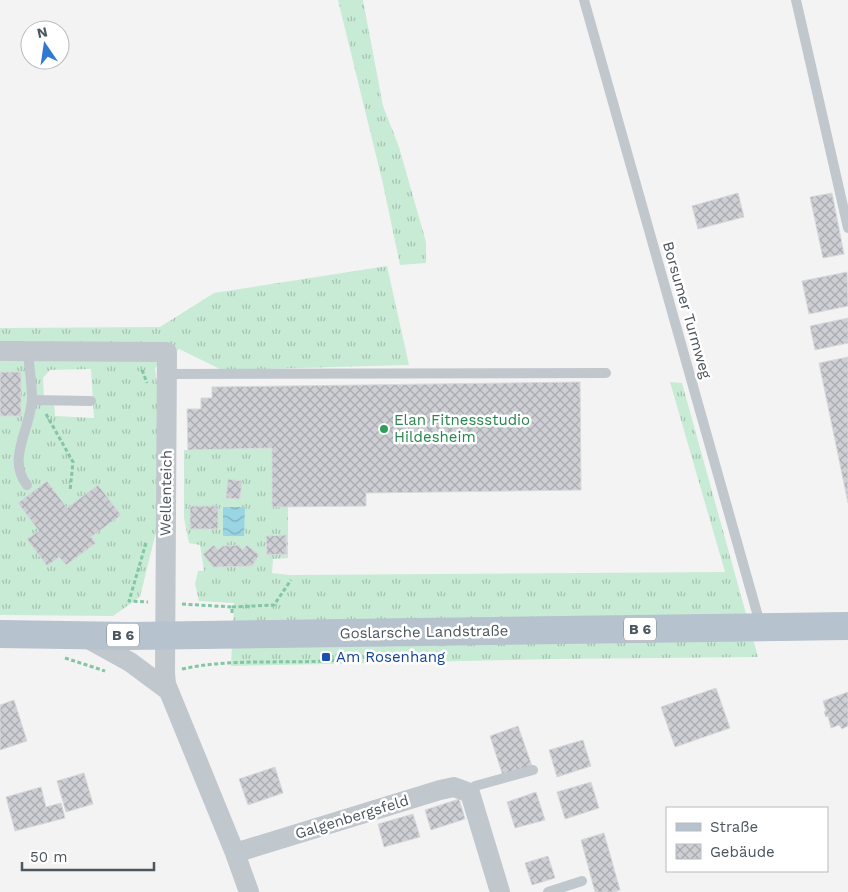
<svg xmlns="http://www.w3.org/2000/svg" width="848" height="892" font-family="'Work Sans',sans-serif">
  <defs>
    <pattern id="grass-tufts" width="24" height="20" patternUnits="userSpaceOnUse" patternTransform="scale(1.25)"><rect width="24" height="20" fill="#c8ebd5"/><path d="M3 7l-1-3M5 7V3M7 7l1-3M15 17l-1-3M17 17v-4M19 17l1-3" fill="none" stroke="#a5c1b0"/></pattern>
    <pattern id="water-waves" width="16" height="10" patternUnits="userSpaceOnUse" patternTransform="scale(1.25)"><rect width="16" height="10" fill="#9ad5e3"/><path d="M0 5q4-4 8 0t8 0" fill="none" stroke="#80b0bb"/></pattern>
    <pattern id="building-cross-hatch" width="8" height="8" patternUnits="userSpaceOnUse" patternTransform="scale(1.25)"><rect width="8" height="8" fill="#cdcfd4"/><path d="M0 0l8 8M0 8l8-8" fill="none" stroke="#a9abaf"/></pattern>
  </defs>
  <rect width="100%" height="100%" fill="#f4f3f3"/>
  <path fill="url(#grass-tufts)" fill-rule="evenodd" d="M338,0H363L383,106L399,147L426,242V263L400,265L383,184Z
    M387,266L409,365L222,370L179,349L155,368L158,391L156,532L140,597L113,616L0,615V328L160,327L214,293ZM91,369L94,418L55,416L54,400H44L43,378L50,370Z
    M670,382L682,383L758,657L558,659L231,666L234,603L199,601L195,584L198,571H204L200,545L189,543L184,518V450L272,448V507H288V558L273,559L272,573L290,575L725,572Z"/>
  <path fill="url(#water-waves)" d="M223,507H245L244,536H223Z"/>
  <path fill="url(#building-cross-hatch)" stroke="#d7d9dd" d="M738,193L744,217L698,229L692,206Z
    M832,193L844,254L823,258L810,197Z
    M847,272L848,306L809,314L802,281Z
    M848,318V343L815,350L810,326Z
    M848,357V503L819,363Z
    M0,372H21V416H0Z
    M580,382L581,490L366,493V506L272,507V448L188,450L187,409H201V398H212V387Z
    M228,479L242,481L240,499L226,498Z
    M47,481L67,508L98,485L121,515L91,537L96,543L66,565L59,557L47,566L27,539L39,531L18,503Z
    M190,506H218V529H190Z
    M286,535L287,554L267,555L266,536Z
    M214,545L218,550L223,546L239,545L242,550L247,545L259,555L252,566L213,567L203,554Z
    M716,688L730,728L675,747L661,707Z
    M848,692V726L842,729L839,725L831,728L828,716L826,717L824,712L826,711L823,701Z
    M14,700L27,741L0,750V705Z
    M518,726L532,766L503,776L490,736Z
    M583,740L591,766L557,777L549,750Z
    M275,767L283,793L248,805L239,779Z
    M84,773L93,804L66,812L57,781Z
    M591,782L599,808L565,819L557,792Z
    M41,787L46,807L61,803L65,818L15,831L6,797Z
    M536,792L545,820L515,828L507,802Z
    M459,799L465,819L431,830L425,810Z
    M413,814L420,837L384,847L378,824Z
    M604,833L620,890L615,892H595L581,840Z
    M548,856L555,878L532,885L525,863Z"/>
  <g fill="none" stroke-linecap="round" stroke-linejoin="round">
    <path stroke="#83c6a4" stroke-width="3" stroke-dasharray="4 2.5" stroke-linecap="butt" d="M142,370L147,383
      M46,414L73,462L70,491
      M146,543L129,601L148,602
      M182,604L232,607V613
      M232,607L274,605L291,580
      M65,658L105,671
      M182,669C242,656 304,667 365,657"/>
    <path stroke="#c0c7cd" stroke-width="10" d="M584,0L761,627
      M796,0L848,228
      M167,374L606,373
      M32,400L91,401
      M27,485C6,459 31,428 32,399C32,383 29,367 28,351
      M470,793L475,786L533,770
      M548,892L582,881"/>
    <path stroke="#c0c7cd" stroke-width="20" d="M0,351L167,352L165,673L166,684L235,853L249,892
      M83,636L130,662L169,691
      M235,853L440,790L454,787L470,793L500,892"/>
    <path stroke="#b6c2cd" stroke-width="28" d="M0,634L131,636L848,626"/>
  </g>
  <circle fill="#2e9e5b" stroke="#fff" stroke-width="2" cx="384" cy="429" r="5"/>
  <rect fill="#1a4fb4" stroke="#fff" stroke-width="2" x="321" y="652" width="10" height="10" rx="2.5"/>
  <g text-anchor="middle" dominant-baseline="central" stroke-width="5" stroke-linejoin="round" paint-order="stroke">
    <g fill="#fff" stroke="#82898e" stroke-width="1">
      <rect x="624" y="617.5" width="32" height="23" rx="4"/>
      <rect x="107" y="623.5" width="32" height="23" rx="4"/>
    </g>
    <g font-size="14" font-weight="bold" fill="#4c565e">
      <text x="640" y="629">B 6</text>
      <text x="123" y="635">B 6</text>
    </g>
    <g font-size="15" fill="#4c565e" stroke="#fff">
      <text transform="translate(687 310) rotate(74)">Borsumer Turmweg</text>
      <text transform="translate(166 493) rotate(-89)">Wellenteich</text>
      <text transform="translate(424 632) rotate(-1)">Goslarsche Landstraße</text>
      <text transform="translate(352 817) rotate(-17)">Galgenbergsfeld</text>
    </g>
    <g font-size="15" fill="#27864d" stroke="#fff" text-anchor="start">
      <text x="394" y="420">Elan Fitnessstudio<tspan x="394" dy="17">Hildesheim</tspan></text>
    </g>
    <g font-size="15" fill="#164399" stroke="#fff" text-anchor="start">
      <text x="336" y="657">Am Rosenhang</text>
    </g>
  </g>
  <rect x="666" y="807" width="162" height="65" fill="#ffffff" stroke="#b7bbbf"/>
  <rect x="676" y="823" width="25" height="8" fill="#b6c2cd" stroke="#b7bbbf"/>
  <text x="710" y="832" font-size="15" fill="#4c565e">Straße</text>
  <rect x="676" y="844" width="25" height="15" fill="url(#building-cross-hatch)" stroke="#b7bbbf"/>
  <text x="710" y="857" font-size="15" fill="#4c565e">Gebäude</text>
  <g transform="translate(45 45) rotate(347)"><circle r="24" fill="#ffffff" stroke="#b7bbbf"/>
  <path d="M0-4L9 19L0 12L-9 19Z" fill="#3179d0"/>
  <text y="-8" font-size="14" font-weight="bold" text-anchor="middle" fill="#4c565e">N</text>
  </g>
  <path d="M22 862v8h132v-8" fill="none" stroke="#4c565e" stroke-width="2.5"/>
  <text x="30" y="862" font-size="15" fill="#4c565e" stroke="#ffffff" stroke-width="4" paint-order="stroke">50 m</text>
</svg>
